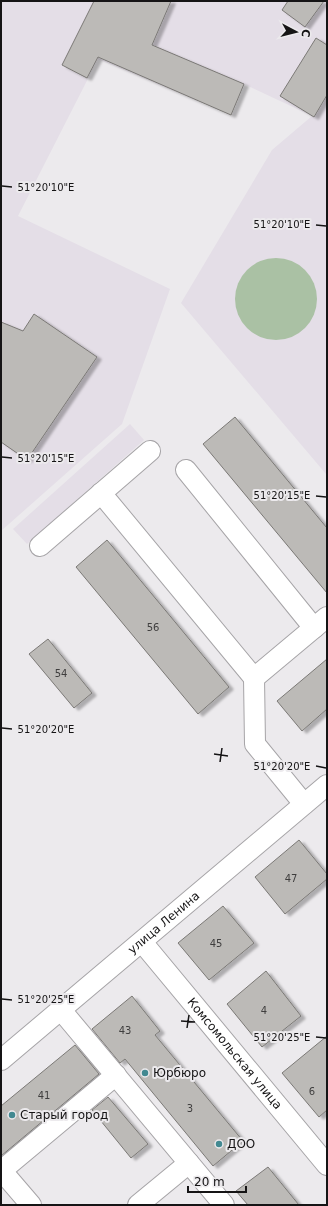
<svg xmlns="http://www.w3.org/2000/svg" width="328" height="1206" font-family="'DejaVu Sans',sans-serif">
  <defs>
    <filter id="shadow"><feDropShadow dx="4.5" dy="2.5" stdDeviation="1" flood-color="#0004"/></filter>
  </defs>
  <rect width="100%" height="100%" fill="#eceaed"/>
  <path fill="#e4dee7" d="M1,1H327V473L326,474L181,303L272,150L312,116L244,84L231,115L98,59L18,216L170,289L122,424L1,531Z
    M130,424L144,440L27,544L13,529Z"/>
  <path fill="#aac1a4" d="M235 299a41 41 0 1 1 82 0a41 41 0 1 1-82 0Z"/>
  <path fill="#bcbab7" stroke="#7b7976" filter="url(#shadow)" d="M94,1H171L152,45L244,84L231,115L98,57L87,78L62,65Z
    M288,1H324L305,27L282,10Z
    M316,38L327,45V95L314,117L280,96Z
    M34,314L97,357L27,460L1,442V322L23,331Z
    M235,417L327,528V593L203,444Z
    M107,540L229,687L198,714L76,567Z
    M48,639L92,693L74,708L29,654Z
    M327,659V709L302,731L277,701Z
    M299,840L327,874V879L285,914L255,877Z
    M223,906L254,943L209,980L178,943Z
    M266,971L301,1016L262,1047L227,1004Z
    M132,996L160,1031L155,1035L243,1141L213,1166L125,1059L120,1063L92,1029Z
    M327,1036V1110L319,1117L282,1073Z
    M75,1045L99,1074L1,1156V1106Z
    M108,1097L148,1144L131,1158L92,1110Z
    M268,1167L299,1205H248L236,1191Z"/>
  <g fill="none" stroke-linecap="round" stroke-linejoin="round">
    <defs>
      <g id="minor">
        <path d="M186,470L314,628"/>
        <path d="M101,493L254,678L327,617"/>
        <path d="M40,546L150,451"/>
        <path d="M254,678L255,744L304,804"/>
        <path id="s1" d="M142,942L327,1165"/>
        <path d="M61,1010L224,1205"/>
        <path id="s2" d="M1,1060L327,785"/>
        <path d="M1,1170L31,1205"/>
        <path d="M1,1171L116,1075"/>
        <path d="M138,1205L189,1163"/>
      </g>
    </defs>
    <use href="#minor" stroke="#a6a4a7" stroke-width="22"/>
    <use href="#minor" stroke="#fff" stroke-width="20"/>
  </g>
  <path fill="none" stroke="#151415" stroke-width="1.5" d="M2,186L12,187M316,225L326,226M2,457L12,458M316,496L326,497M2,728L12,729M214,754L228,756M220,762L222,748M316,766L326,768M2,999L12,1000M181,1021L195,1022M187,1028L189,1015M316,1037L326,1038"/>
  <g fill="#428991" stroke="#eceaed" stroke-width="1.5">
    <circle cx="145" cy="1073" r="4"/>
    <circle cx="12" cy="1115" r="4"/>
    <circle cx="219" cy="1144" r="4"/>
  </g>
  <g text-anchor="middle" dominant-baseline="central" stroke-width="4" stroke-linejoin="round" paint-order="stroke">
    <g font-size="10" fill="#3f3e3e">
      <text x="153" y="627">56</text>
      <text x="61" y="673">54</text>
      <text x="291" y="878">47</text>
      <text x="216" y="943">45</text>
      <text x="264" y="1010">4</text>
      <text x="125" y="1030">43</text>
      <text x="312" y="1091">6</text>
      <text x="44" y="1095">41</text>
      <text x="190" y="1108">3</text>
    </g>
    <g font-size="12" fill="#151415" stroke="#eceaed">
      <text stroke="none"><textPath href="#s2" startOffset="213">улица Ленина</textPath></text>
      <text stroke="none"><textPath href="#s1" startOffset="145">Комсомольская улица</textPath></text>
    </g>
    <g font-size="12" fill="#151415" stroke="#eceaed" text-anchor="start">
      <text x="153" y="1073">Юрбюро</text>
      <text x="20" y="1115">Старый город</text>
      <text x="227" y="1144">ДОО</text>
    </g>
  </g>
  <g font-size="10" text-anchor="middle" fill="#151415" stroke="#eceaed" stroke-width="4" stroke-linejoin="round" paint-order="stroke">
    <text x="46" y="191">51°20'10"E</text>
    <text x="282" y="228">51°20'10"E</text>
    <text x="46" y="462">51°20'15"E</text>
    <text x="282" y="499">51°20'15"E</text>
    <text x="46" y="733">51°20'20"E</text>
    <text x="282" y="770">51°20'20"E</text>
    <text x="46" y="1003">51°20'25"E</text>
    <text x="282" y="1041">51°20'25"E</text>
  </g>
  <rect width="328" height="1206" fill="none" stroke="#151415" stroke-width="4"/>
  <g transform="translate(296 32) rotate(97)" stroke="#eceaed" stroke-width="3" paint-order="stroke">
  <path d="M0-3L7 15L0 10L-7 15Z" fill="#151415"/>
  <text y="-6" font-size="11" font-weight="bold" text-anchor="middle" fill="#151415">С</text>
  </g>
  <path d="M188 1186v6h58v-6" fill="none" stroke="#151415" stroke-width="2"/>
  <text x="194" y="1186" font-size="12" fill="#151415" stroke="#eceaed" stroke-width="3" paint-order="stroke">20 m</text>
</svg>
